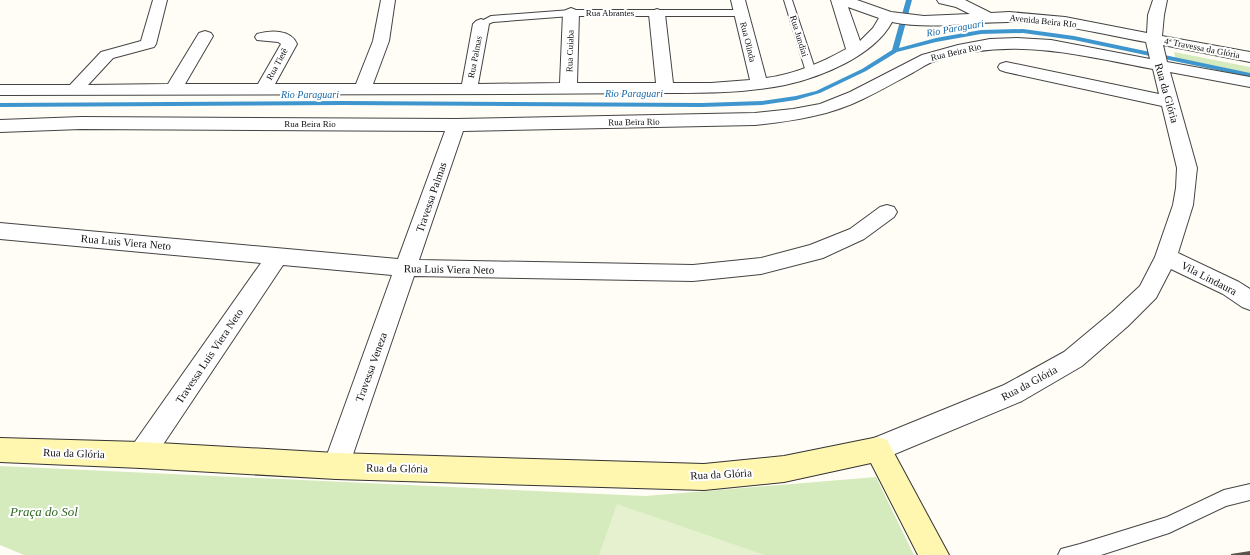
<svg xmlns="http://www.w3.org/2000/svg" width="1250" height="555" font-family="'Times New Roman',serif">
  <rect width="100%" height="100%" fill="#fffdf5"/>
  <path fill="#d5ebbd" d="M1174,52L1250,67V77L1176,61Z
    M0,466L645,496L876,477L914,555H24L0,545Z"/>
  <path fill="#e6f2cf" d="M617,504L765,555H599Z"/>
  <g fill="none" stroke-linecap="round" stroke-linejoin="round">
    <path fill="#3f96cf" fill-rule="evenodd" d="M906,0H912L899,48L936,38L981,30L1023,29L1074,36L1250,73V77L1074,40L1023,33L981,34L936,42L897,52L866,71L820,93L796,100L762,105L702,107L343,105L0,107V103L343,101L702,103L762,101L796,96L816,91L862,69L892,50Z"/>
  </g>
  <path fill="#5a524d" d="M1250,551V555H1231V554Z"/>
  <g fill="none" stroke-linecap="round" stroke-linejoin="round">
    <defs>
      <path id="lane" d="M784,0H792L816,72L814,74L811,75L806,72Z
        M571,10H741L745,13L741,16H571L493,22L481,27L476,24L491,16Z
        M1250,484V500L1226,506L1169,533L1101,555H1058L1061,549L1080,544L1167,517L1224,490Z"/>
      <path id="street" d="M153,0H167L156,44L154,47L113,58L88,85L168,84L199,33L205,31L211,33L213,36L185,84H258L281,44L278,42L257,40L255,37L257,34C270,30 291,29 297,44L275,84H356L373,41L381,0H395L389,41L373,84H462L473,24L476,21L481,19L486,21L489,24L478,84L560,83L563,13L566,10L571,8L576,10L579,13L577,83H656L649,14L652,11L657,9L662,11L665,14L673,83H711L750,80L731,0H745L766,78C795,74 821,63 846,49L831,0H857L891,12L924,16L970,14L956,7L939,3L937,0H965L991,13L1009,12L1065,17L1147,33L1148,15L1153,0H1167L1164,15L1162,36L1250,52V62L1163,45L1167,62L1250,77V87L1170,72L1197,168L1193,205L1178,253L1239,282L1250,289V310L1242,307L1223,294L1171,269L1156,298L1128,326L1082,366L1022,401L878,461L869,458L865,449L869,440L1004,385L1064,352L1112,312L1140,286L1155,257L1173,205L1176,188L1177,168L1162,106L1006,72L1000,70L998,67L1000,64L1006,62L1159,94L1153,69C1077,55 1012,36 935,61C928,63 921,68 914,72C897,81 880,91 863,99C829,116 792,121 755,125L463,131L419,260L693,265L761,258L810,245L850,229L880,207L887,205L894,207L897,212L894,217L864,239L823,258L761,274L693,281L414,276L349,466L346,475L336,479L326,475L323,466L392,275L283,265L150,464L141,468L132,464L128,455L132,446L261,263L0,239V223L398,259L445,131L81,129L0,132V120L81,117L456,119L755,113L793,109L820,104L850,92L922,55L958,45L990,39L1017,38L1051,40L1150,59L1146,42C1101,34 1053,21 1008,22C970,22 930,30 892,22C874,56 821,77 785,85C741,94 696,93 652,93C604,93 557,94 510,94C340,94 170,95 0,95V85H70L101,52L141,41ZM848,7L879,18L873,28L860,41Z"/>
      <path id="secondary" d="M878,437L887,440L949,555H918L871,463L784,482L704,490L336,479L141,468L0,462V438L141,442L336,453L704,464L784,456Z"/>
    </defs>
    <use href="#lane" stroke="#444" stroke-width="2"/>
    <use href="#street" stroke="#444" stroke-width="2"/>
    <use href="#secondary" stroke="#333" stroke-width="2"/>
    <use href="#lane" fill="#fff" fill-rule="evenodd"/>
    <use href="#street" fill="#fff" fill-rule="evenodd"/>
    <use href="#secondary" fill="#fff6b0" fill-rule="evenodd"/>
  </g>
  <g text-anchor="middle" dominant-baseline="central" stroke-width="4" stroke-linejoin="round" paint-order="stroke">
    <g font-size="9" fill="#111" stroke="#fff">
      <text x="610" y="13">Rua Abrantes</text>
      <text transform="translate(1043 21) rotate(6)">Avenida Beira RIo</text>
      <text transform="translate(799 36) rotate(73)">Rua Jundiai</text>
      <text transform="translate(748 42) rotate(76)">Rua Olinda</text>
      <text transform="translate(1202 48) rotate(11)">4ª Travessa da Glória</text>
      <text transform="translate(570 51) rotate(-88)">Rua Cuiaba</text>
      <text transform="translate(956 52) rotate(-13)">Rua Beira Rio</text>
      <text transform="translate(475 57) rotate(-79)">Rua Palmas</text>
      <text transform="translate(277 64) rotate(-61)">Rua Tietê</text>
      <text transform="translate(634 122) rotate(-1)">Rua Beira Rio</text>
      <text x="310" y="124">Rua Beira Rio</text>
    </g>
    <g font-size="10" font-style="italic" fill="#1768a6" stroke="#fff">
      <text transform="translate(955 28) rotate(-10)">Rio Paraguari</text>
      <text x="634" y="93">Rio Paraguari</text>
      <text x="310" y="94">Rio Paraguari</text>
    </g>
    <g font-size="11" fill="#111" stroke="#fff">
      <text transform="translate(1167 93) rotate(74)">Rua da Glória</text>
      <text transform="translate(431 197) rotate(-71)">Travessa Palmas</text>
      <text transform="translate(126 242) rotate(5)">Rua Luis Viera Neto</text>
      <text transform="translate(449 269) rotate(1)">Rua Luis Viera Neto</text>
      <text transform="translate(1209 278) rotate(27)">Vila Lindaura</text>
      <text transform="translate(209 356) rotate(-56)">Travessa Luis Viera Neto</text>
      <text transform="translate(371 367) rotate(-70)">Travessa Veneza</text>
      <text transform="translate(1029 383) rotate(-28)">Rua da Glória</text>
      <text transform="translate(74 453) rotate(2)">Rua da Glória</text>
      <text transform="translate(397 468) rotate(1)">Rua da Glória</text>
      <text transform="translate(721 474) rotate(-3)">Rua da Glória</text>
    </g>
    <g font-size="13" font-style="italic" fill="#2f6b1f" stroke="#fff">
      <text x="44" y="511">Praça do Sol</text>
    </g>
  </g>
</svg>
